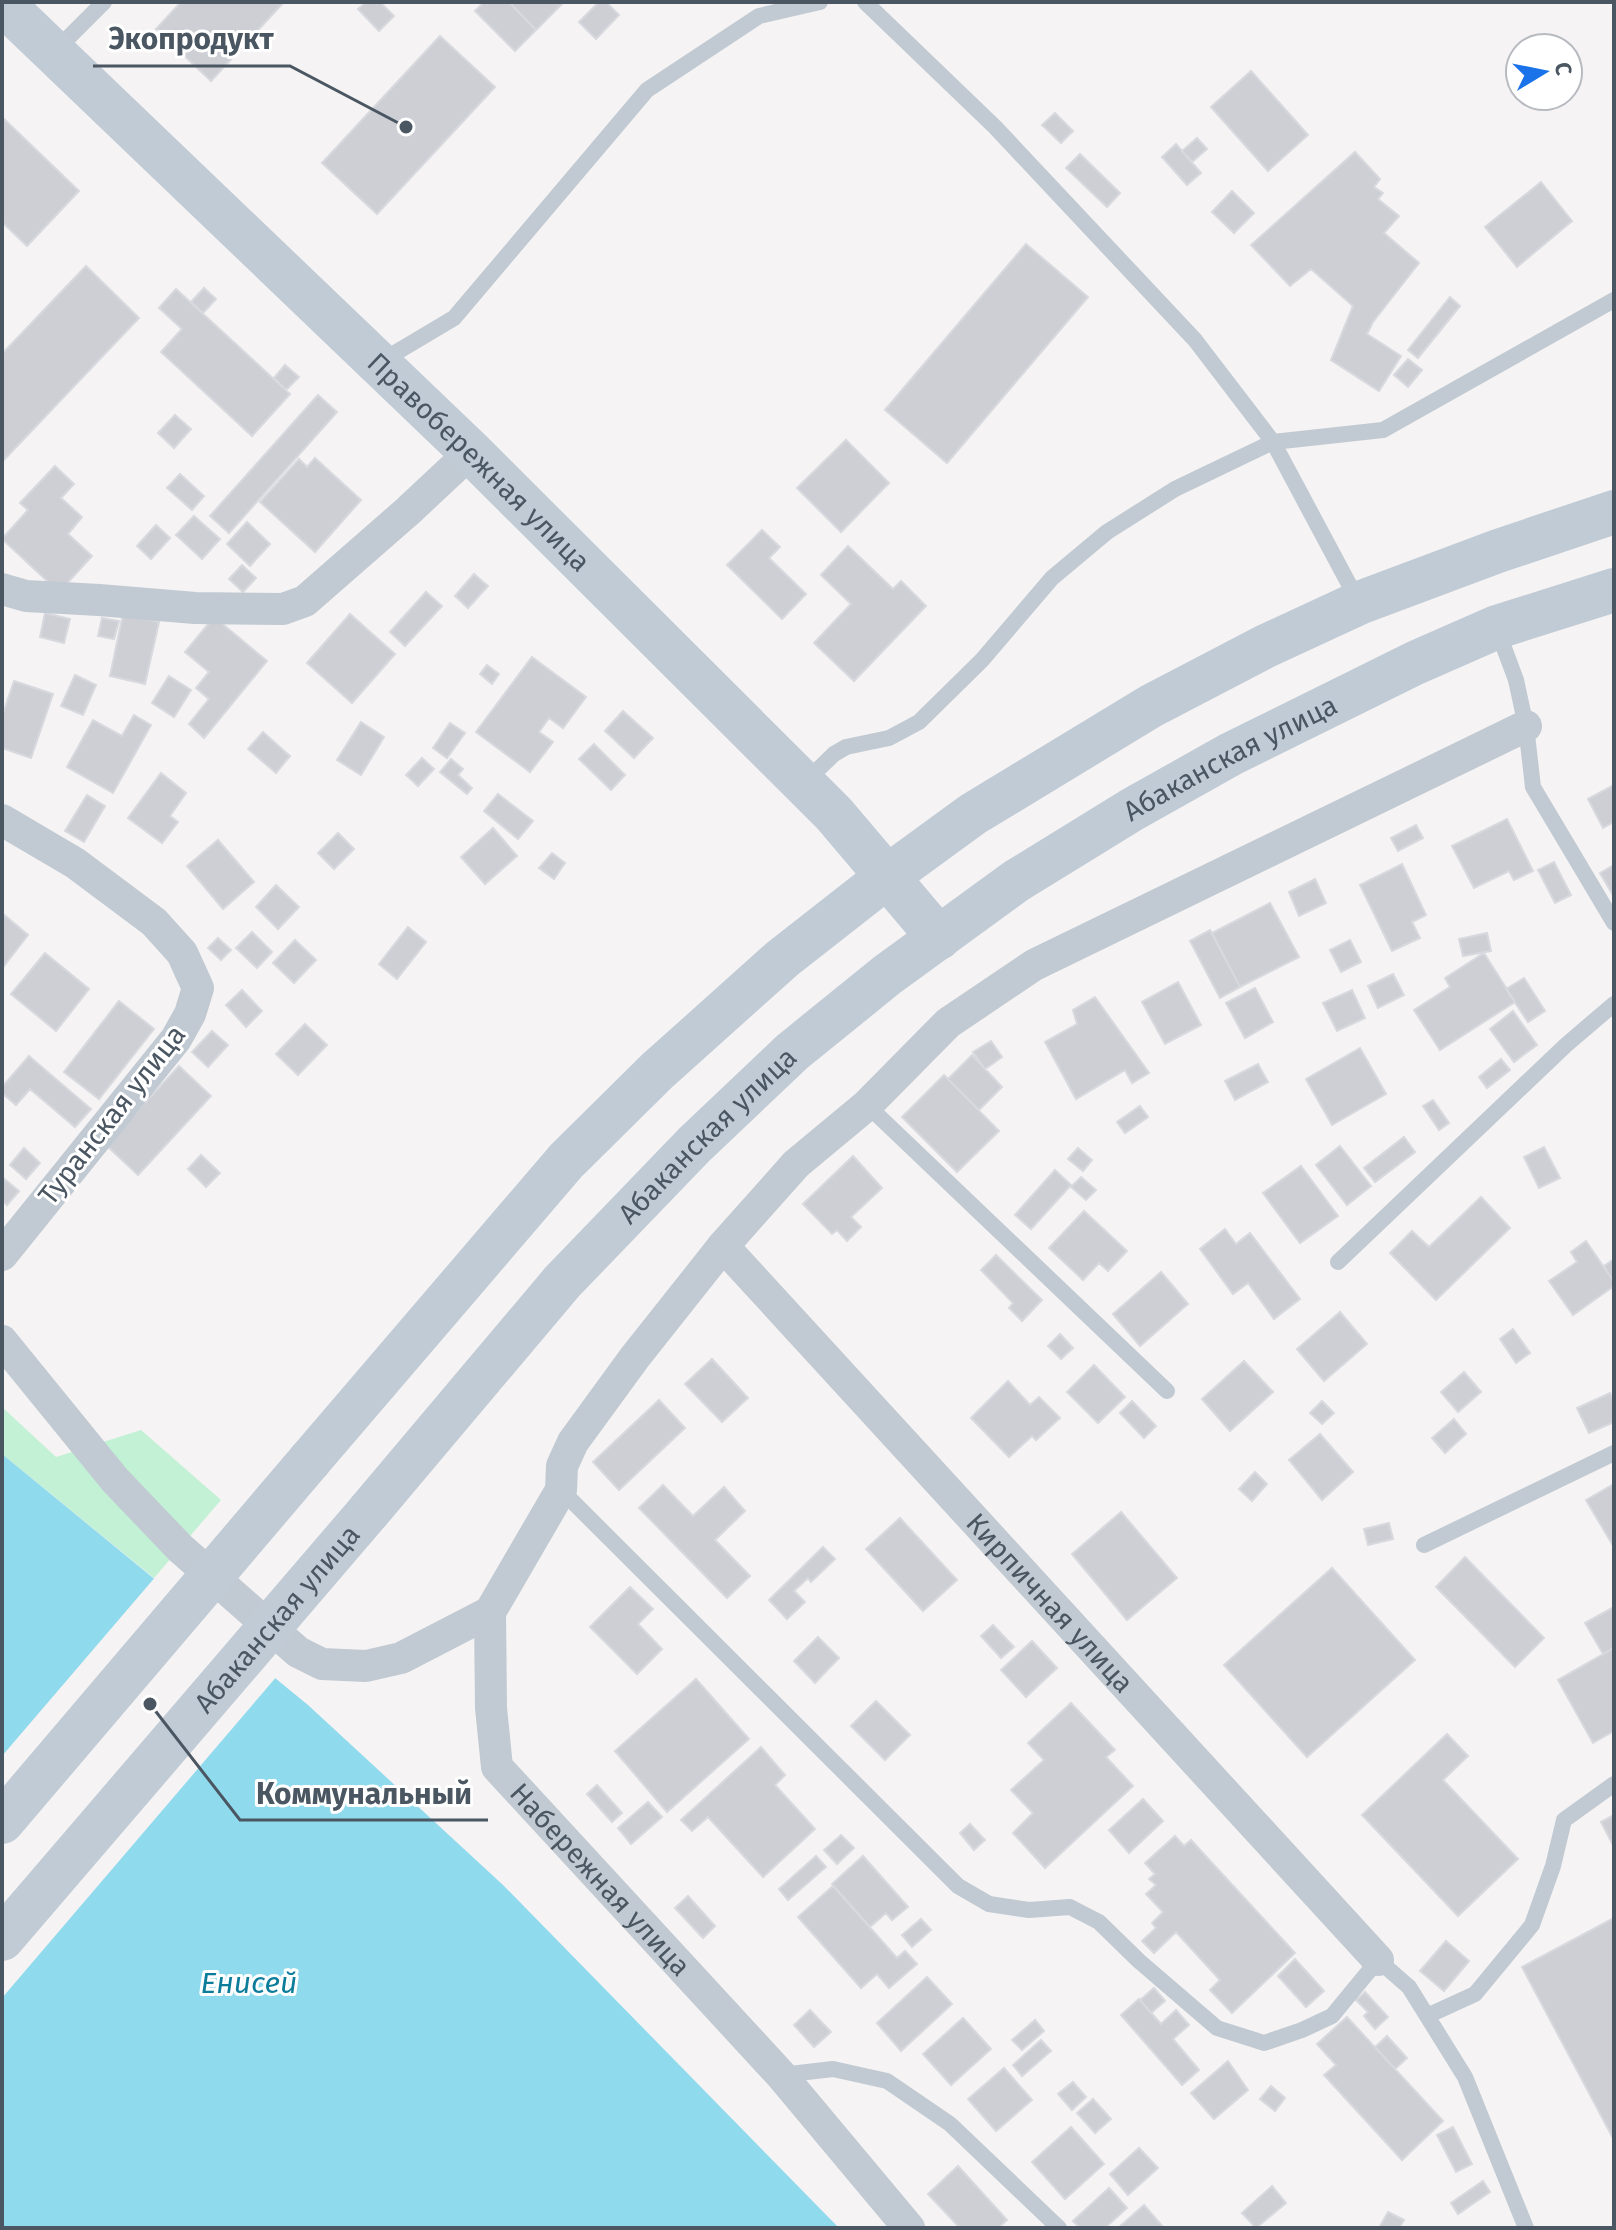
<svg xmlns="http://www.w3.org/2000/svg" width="1616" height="2230" font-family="'Fira Sans',sans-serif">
  <rect width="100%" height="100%" fill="#f5f3f3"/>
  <path fill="#c3f1d5" d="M2,1407L56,1457L141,1430L221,1500L154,1578L2,1454Z"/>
  <path fill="#90daee" d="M2,1454L308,1705L503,1885L839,2228H2Z"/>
  <path fill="#f5f3f3" d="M157,1575L278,1675L2,1998V1756Z"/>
  <path fill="#cdcfd5" stroke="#d7d9de" stroke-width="2" d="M181,2H284L211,81L156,29Z
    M366,2H380L394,16L379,31L358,9Z
    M484,2H509L536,30L515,51L475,11Z
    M509,2H564L536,30Z
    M599,2H606L619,15L596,39L579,22Z
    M440,36L495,87L377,214L322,163Z
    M1251,71L1308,135L1268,171L1211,107Z
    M1055,113L1073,131L1061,143L1042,125Z
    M2,117L79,191L27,246L2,222Z
    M1197,138L1207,149L1192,162L1182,151Z
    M1176,144L1201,173L1187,185L1162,157Z
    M1355,152L1380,179L1374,187L1383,193L1378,199L1399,216L1384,233L1419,263L1373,322L1367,334L1401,356L1379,391L1331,360L1353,306L1311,269L1290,286L1251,245Z
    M1080,154L1120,193L1107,207L1066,168Z
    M1541,182L1572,221L1517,267L1485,227Z
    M1232,191L1254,213L1234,233L1212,212Z
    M1026,244L1088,297L947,463L885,410Z
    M86,266L139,318L2,462V354Z
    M204,288L216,299L203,313L191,302Z
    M176,289L290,394L252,436L161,352L182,329L159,308Z
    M1450,297L1460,306L1418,358L1408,350Z
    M1408,359L1422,370L1408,387L1394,375Z
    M285,365L299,377L286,390L274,378Z
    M318,395L337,412L229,533L210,516Z
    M175,415L191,429L174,448L158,433Z
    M846,440L889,483L841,532L797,488Z
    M315,458L361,500L315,552L260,502L299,459L307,467Z
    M55,466L74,484L61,498L82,517L68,534L92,556L59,592L2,539L28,510L20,503Z
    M180,474L204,496L192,510L167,488Z
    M194,516L220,539L202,559L176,535Z
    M247,522L270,544L250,566L227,544Z
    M156,525L170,538L151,559L137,546Z
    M762,530L780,547L769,558L806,594L782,619L727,565Z
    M848,546L893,589L901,581L926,606L854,681L814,643L851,604L821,575Z
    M242,565L256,578L243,592L229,579Z
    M474,574L488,586L468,608L455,596Z
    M426,592L442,606L405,646L390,632Z
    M45,613L70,619L64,643L40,637Z
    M123,614L159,622L145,684L110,676Z
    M350,614L395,654L352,703L307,663Z
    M214,617L267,661L204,738L189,724L209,699L196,688L209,672L185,652Z
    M102,618L119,621L114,639L98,636Z
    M532,657L586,697L563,728L549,718L539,732L553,742L530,772L476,732Z
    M487,665L499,674L492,684L480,674Z
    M75,675L96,685L83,715L61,706Z
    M169,676L191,690L174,717L152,703Z
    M14,681L53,694L31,758L2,748V717Z
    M623,711L653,738L634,758L605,731Z
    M134,715L151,725L113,793L67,767L93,720L122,736Z
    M361,722L384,737L361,775L337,760Z
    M450,723L465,733L447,758L433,748Z
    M263,732L290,756L276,773L248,749Z
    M594,744L625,775L611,790L579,759Z
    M422,758L434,769L418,786L406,775Z
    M451,759L463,769L458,775L472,788L467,794L440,772Z
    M161,773L186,793L170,816L178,822L162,843L128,818Z
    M1614,785V822L1603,828L1588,799Z
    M498,794L533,821L518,839L484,811Z
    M87,795L105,806L84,842L65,831Z
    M1507,819L1533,871L1514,880L1509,871L1474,888L1452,846Z
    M1416,825L1423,838L1398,851L1391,838Z
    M493,828L517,856L485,884L461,857Z
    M338,833L354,849L334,869L318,853Z
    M218,840L254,882L223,909L187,866Z
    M552,853L565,863L554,879L539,868Z
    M1554,862L1571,895L1555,903L1538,870Z
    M1402,864L1426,915L1412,922L1420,938L1392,951L1360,885Z
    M1614,865V897L1600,873Z
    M1315,879L1326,903L1299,916L1289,892Z
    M276,885L299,907L278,929L256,907Z
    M1270,903L1299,957L1240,987L1212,933Z
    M2,913L28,935L4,966L2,965Z
    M408,927L426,942L397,979L379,964Z
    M1210,930L1240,987L1220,998L1190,941Z
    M252,932L272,952L257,968L236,948Z
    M1487,933L1491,951L1463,956L1459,939Z
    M218,938L231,950L221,960L208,948Z
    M295,940L316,960L294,983L273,963Z
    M1350,940L1361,962L1341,972L1330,950Z
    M45,953L89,989L56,1031L11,994Z
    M1484,953L1515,1002L1440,1050L1414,1010L1450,987L1445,978Z
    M1393,974L1404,995L1378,1008L1368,986Z
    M1524,978L1545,1011L1528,1022L1506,989Z
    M1178,982L1201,1025L1165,1044L1142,1002Z
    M1255,988L1273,1022L1245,1038L1226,1003Z
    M242,990L262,1011L246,1027L226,1005Z
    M1352,990L1365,1018L1337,1031L1323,1003Z
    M1095,997L1149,1073L1132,1083L1125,1070L1076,1099L1045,1042L1077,1024L1073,1010Z
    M119,1001L154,1029L99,1099L64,1072Z
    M1513,1011L1537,1045L1514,1062L1490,1029Z
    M305,1024L327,1045L298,1075L276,1054Z
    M212,1031L228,1045L208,1067L192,1052Z
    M991,1041L1002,1057L985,1069L973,1052Z
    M1360,1048L1386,1094L1332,1125L1306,1079Z
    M972,1055L1002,1087L979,1110L948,1079Z
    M29,1056L91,1109L75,1127L30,1089L16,1105L2,1093V1087Z
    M1501,1059L1510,1070L1487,1088L1479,1077Z
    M1258,1064L1268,1082L1235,1100L1225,1081Z
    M179,1066L211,1096L138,1175L106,1145Z
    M944,1075L999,1131L957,1172L902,1117Z
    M1433,1100L1449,1123L1439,1130L1423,1106Z
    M1140,1106L1148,1117L1125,1133L1117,1122Z
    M1404,1137L1415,1152L1375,1182L1364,1168Z
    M1340,1146L1371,1186L1347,1205L1316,1165Z
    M1544,1147L1560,1178L1539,1188L1524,1157Z
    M24,1148L40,1163L26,1179L10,1165Z
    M1078,1148L1092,1160L1083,1171L1068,1159Z
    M201,1155L220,1173L206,1187L188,1169Z
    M853,1156L882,1188L851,1217L861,1227L847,1241L837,1230L832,1234L803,1204Z
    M1301,1166L1338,1216L1300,1243L1263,1193Z
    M1055,1170L1071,1185L1031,1229L1015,1215Z
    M2,1177L19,1191L7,1205L2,1200Z
    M1081,1177L1096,1190L1086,1200L1071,1187Z
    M1481,1197L1510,1228L1436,1300L1390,1253L1412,1231L1429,1247Z
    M1084,1211L1127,1251L1108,1271L1099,1263L1083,1280L1049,1248Z
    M1225,1229L1236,1244L1250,1233L1300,1299L1274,1319L1248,1283L1233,1294L1200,1249Z
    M1586,1241L1614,1282V1286L1573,1315L1549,1281L1577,1262L1571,1252Z
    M996,1255L1042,1300L1022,1321L1009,1308L1013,1303L981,1270Z
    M1614,1259V1280L1613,1281L1604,1266Z
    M1161,1272L1188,1304L1140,1346L1113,1314Z
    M1340,1312L1367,1344L1324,1381L1297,1349Z
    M1513,1329L1530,1353L1516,1363L1500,1339Z
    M1060,1334L1073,1348L1061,1359L1048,1346Z
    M712,1359L748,1398L722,1422L685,1384Z
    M1244,1361L1273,1392L1230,1431L1202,1399Z
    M1094,1365L1125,1397L1098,1423L1067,1392Z
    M1464,1372L1481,1392L1458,1412L1441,1392Z
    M1008,1381L1030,1405L1039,1397L1060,1418L1036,1440L1032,1436L1009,1457L971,1418Z
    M1610,1393L1614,1402V1422L1589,1433L1577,1408Z
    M659,1400L685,1428L619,1490L593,1462Z
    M1132,1401L1156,1426L1144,1438L1120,1413Z
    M1322,1401L1334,1413L1322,1424L1310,1413Z
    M1454,1419L1466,1434L1445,1453L1432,1438Z
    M1320,1434L1353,1472L1322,1500L1289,1460Z
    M1255,1472L1267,1484L1252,1501L1239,1489Z
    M1614,1484V1542L1612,1544L1586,1500Z
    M663,1485L693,1516L724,1487L745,1511L715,1540L750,1576L727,1598L639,1508Z
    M1121,1512L1177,1578L1127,1620L1072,1554Z
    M900,1518L957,1580L923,1611L866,1549Z
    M1389,1523L1393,1539L1368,1545L1364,1529Z
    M823,1547L835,1559L811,1582L808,1578L794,1591L805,1602L787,1619L769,1600Z
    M1465,1557L1544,1638L1515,1667L1436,1587Z
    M1332,1568L1415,1660L1307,1757L1224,1665Z
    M630,1587L653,1609L638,1624L662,1649L637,1674L590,1627Z
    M1614,1607V1648L1603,1654L1585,1623Z
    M993,1625L1014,1647L1001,1658L981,1636Z
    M818,1637L839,1658L815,1683L794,1661Z
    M1032,1641L1057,1668L1026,1697L1001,1670Z
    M1614,1648V1731L1593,1743L1558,1680Z
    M696,1679L749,1739L667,1812L615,1751Z
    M876,1701L910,1735L885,1760L851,1726Z
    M1071,1703L1115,1750L1106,1757L1133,1786L1045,1868L1013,1833L1033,1813L1011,1790L1044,1760L1028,1743Z
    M1447,1734L1468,1756L1443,1780L1518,1859L1458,1916L1362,1815Z
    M761,1747L785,1775L775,1785L815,1829L763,1877L708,1817L692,1831L681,1820Z
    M597,1785L622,1813L612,1822L587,1794Z
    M1143,1799L1163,1821L1129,1853L1109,1830Z
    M648,1802L662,1817L631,1844L618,1828Z
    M1614,1815V1847L1601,1822Z
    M970,1824L985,1840L974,1850L960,1833Z
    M841,1835L854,1848L837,1864L824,1850Z
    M1175,1836L1184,1846L1191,1840L1295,1953L1232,2013L1210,1990L1220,1980L1176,1932L1154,1953L1142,1941L1156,1928L1152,1923L1163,1912L1146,1894L1156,1885L1149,1879L1155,1874L1145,1863Z
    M816,1856L826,1867L788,1900L779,1889Z
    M863,1856L908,1907L892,1920L886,1913L870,1927L832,1884Z
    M833,1886L897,1958L905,1951L917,1964L889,1988L877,1974L861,1988L798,1917Z
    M688,1896L715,1926L703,1938L675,1908Z
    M1614,1918V2140L1522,1967Z
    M921,1919L931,1930L912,1947L902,1935Z
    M1446,1941L1469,1961L1444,1991L1420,1971Z
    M1295,1959L1324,1991L1306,2007L1278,1976Z
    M927,1977L952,2004L901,2051L877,2023Z
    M1154,1988L1165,2001L1151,2013L1140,2000Z
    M1365,1992L1388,2017L1375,2029L1364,2016L1368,2012L1356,2000Z
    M1139,1999L1161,2024L1176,2010L1189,2025L1173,2039L1199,2070L1182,2085L1121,2015Z
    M810,2010L831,2032L814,2047L794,2025Z
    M1347,2017L1443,2121L1402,2160L1324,2075L1336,2065L1317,2044Z
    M963,2018L991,2049L951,2085L923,2054Z
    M1035,2020L1044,2031L1022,2050L1012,2040Z
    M1387,2036L1407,2058L1395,2069L1375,2047Z
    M1041,2040L1051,2051L1022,2076L1013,2065Z
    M1228,2061L1248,2090L1214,2119L1191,2093Z
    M1004,2068L1032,2100L996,2131L968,2099Z
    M1073,2082L1086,2097L1072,2110L1058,2094Z
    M1271,2086L1285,2098L1275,2111L1260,2099Z
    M1093,2099L1111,2119L1095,2133L1077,2113Z
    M1071,2127L1104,2164L1065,2199L1032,2162Z
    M1453,2127L1472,2164L1456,2172L1437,2135Z
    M1139,2148L1158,2168L1128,2195L1110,2174Z
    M958,2166L1007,2220L998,2228H960L928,2194Z
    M1483,2181L1490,2192L1458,2214L1451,2203Z
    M1272,2186L1286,2203L1256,2228L1242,2213Z
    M1109,2188L1127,2208L1105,2228H1080L1073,2221Z
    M1144,2205L1164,2228H1118Z
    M1388,2212L1404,2220L1399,2228H1379Z"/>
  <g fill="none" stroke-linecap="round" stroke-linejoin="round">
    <path stroke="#c1cad2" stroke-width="16" d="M865,2L995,127L1195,340L1273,442L1358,601
      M54,52L104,2
      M380,362L454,318L647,90L759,16L820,2
      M1497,629L1516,680L1526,726L1533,787L1614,923
      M804,783L834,754L846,747L889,738L919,722L982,660L1052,578L1107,532L1175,489L1273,442L1383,430L1614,300
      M867,1105L1167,1391
      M1338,1262L1566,1045L1614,1004
      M561,1490L958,1886L989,1904L1029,1910L1070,1907L1099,1922L1139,1961L1217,2028L1264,2043L1302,2030L1332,2016L1378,1960L1409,1987L1465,2077L1526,2228
      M1424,1545L1614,1453
      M1427,2016L1475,1994L1532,1925L1553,1866L1564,1820L1614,1784
      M781,2075L833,2069L887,2081L950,2124L1059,2228"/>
    <g stroke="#c1cad2" stroke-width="32">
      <path d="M2,589L26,596L99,600L195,608L283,609L305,601L408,511L471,452"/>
      <path d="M2,820L75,863L154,922L182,953L198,988L190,1014L176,1039L2,1255"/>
      <path id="s1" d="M723,1246L1378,1960"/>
      <path d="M2,1341L115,1480L180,1548L298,1652L322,1664L366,1666L401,1658L490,1612"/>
      <path d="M490,1612L561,1490L562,1466L573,1442L635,1357L723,1246L796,1164L867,1105L948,1023L1034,965L1526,726"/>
      <path id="s2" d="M490,1612L491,1708L497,1767L781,2075L909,2228"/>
    </g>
    <g stroke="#c1cbd6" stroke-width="44">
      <path id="s3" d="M2,3L471,452L834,814L939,938"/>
      <path d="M310,1460L566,1161L657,1071L782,959L888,876L973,814L1151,706L1266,646L1359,603L1498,551L1614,512"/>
      <path id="s4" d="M369,1511L562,1282L694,1145L792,1052L887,975L1016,881L1133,809L1231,754L1415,663L1497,627L1614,590"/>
    </g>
    <g stroke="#c1cbd6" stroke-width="44">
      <path d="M2,1822L310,1460"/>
      <path id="s5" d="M2,1939L369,1511"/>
    </g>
  </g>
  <g text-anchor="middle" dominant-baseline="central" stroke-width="6" stroke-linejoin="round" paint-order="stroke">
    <g font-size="28" fill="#4a5661" stroke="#fff">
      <text stroke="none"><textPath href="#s3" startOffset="662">Правобережная улица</textPath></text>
      <text stroke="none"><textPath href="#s4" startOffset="1154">Абаканская улица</textPath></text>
      <text transform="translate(112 1115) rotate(-52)">Туранская улица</text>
      <text stroke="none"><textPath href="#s4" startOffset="506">Абаканская улица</textPath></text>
      <text stroke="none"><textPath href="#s1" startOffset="484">Кирпичная улица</textPath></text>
      <text stroke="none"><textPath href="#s5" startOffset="422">Абаканская улица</textPath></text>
      <text stroke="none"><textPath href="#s2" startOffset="308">Набережная улица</textPath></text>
    </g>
    <g font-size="30" font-style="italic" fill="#0c7c9b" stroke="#fff">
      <text x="249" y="1983">Енисей</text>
    </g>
  </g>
  <path fill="none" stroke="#4a5661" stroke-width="3" d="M406 127L290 66H93M150 1704L240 1820H488"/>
  <g fill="#4a5661" stroke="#fff" stroke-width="3">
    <circle cx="406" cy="127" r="8"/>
    <circle cx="150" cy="1704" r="8"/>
  </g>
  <g font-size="30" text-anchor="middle" font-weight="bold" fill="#4a5661" stroke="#fff" stroke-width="6" stroke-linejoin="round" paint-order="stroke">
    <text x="191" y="49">Экопродукт</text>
    <text x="364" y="1804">Коммунальный</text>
  </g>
  <rect width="1616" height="2230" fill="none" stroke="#4a5661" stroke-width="8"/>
  <g transform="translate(1544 72) rotate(80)"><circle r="38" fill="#ffffff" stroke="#b7bbc0" stroke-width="2"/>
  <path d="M0-6L14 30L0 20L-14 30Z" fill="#1a73e8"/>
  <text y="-12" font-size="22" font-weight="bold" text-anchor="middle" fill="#4a5661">С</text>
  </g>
</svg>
